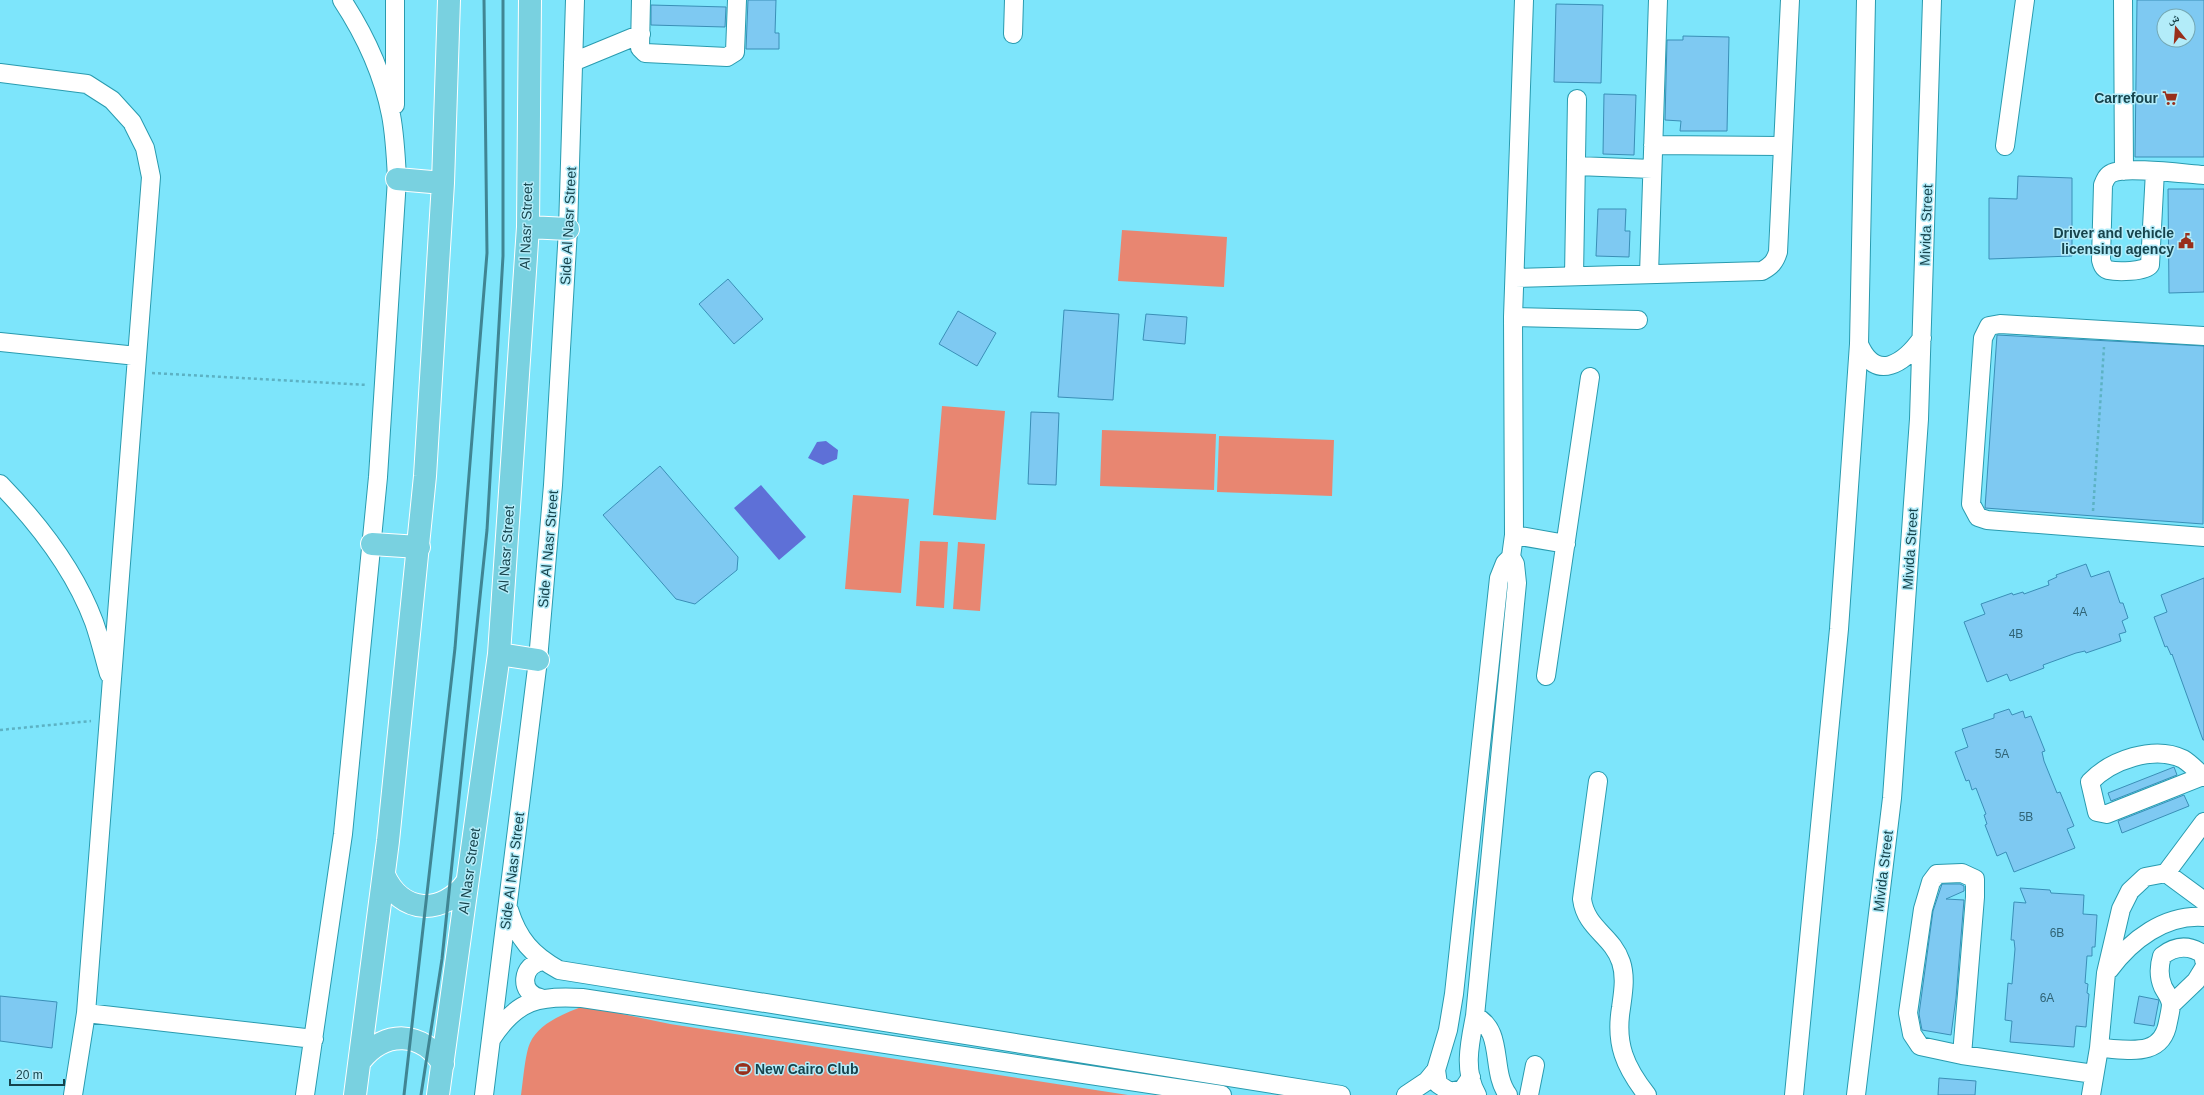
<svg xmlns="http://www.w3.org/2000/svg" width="2204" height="1095" font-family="Helvetica,'Noto Naskh Arabic',sans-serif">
  <rect width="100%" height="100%" fill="#7de5fb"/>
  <path fill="#e88671" d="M1122,230L1227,237L1224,287L1118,281Z
    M942,406L1005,411L996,520L933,515Z
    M1102,430L1216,434L1214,490L1100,486Z
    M1219,436L1334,440L1332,496L1217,492Z
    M853,495L909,499L901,593L845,589Z
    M920,541L948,542L944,608L916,606Z
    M958,542L985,544L980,611L953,609Z
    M584,1006L670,1024L1128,1095H521C523,1082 525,1054 530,1043C539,1023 565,1013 584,1006Z"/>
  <path fill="#5e70d7" d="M826,441L838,450L837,459L823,465L808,458L817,442Z
    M761,485L806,537L779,560L734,508Z"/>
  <path fill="#7ec9f2" stroke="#3a8fb7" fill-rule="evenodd" d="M748,0H776L775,33H779V49H746Z
    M2137,0H2204V157H2135ZM2164,16H2188V40H2164Z
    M1556,4L1603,5L1601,83L1554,82Z
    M651,5L726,7L725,27L651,25Z
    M1683,36L1729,37L1727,131H1680L1681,121L1665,120L1667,40H1683Z
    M1604,94L1636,95L1634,155L1603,154Z
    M2018,176L2072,178V256L1989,259V198L2017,199Z
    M2168,189H2204V292L2169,293Z
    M1598,209H1626L1625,231H1630L1629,257L1596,256Z
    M728,279L763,319L734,344L699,304Z
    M1064,310L1119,314L1113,400L1058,397Z
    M958,311L996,333L977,366L939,344Z
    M1146,314L1187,317L1185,344L1143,340Z
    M1997,335L2204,346L2203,524L1985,508Z
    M1031,412L1059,413L1056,485L1028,484Z
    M660,466L738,557L737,570L695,604L676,599L603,515Z
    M2086,564L2091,577L2109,571L2120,603H2123L2128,618L2122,621L2126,632L2119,634L2121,641L2086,653L2085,651L2076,653L2043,665L2044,668L2010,681L2007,674L1987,682L1964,622L1985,614L1981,604L2012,593L2013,595L2023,592L2024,594L2049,585L2048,581L2057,577L2056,575Z
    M2204,578V740H2203L2172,654L2171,655L2167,646L2165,647L2154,617L2167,612L2161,595Z
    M2009,709L2012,715L2023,711L2025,718L2031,716L2045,751L2042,752L2044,761L2057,793L2060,792L2074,826L2067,829L2075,848L2014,872L2006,852L1997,856L1985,825L1987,824L1984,815L1986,814L1976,788L1972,790L1969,780L1966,781L1955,752L1968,747L1962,729L1994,718V714Z
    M2174,767L2177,775L2111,801L2108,793Z
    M2184,795L2189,806L2122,833L2118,821Z
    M1942,884H1960L1964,886V891L1946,899L1964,900L1956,998L1951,1035L1922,1030L1919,1014L1933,911Z
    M2020,888L2050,890L2051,893L2084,895L2083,914L2097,915L2095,947H2092V956H2087L2085,983L2088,984L2087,993L2089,994L2086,1027L2076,1026L2074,1047L2010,1042L2012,1021L2005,1020L2008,983L2012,984L2015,949L2014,940H2011L2014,902L2026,903Z
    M0,996L57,1002L52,1048L0,1041Z
    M2139,996L2159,1000L2154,1026L2134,1023Z
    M1939,1078L1976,1081L1975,1095H1938Z"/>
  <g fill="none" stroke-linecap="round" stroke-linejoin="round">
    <defs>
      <path id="minor" d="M641,0L640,48L645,53L727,57L735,52L737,0
        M2123,0L2124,171
        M1013,34L1014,0
        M573,62L641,34
        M0,73L87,84L112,100L132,122L145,148L151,177L86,1013L73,1095
        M395,105V0
        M1653,145L1783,146
        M2005,146L2025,0
        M1577,166L1652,169
        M2155,171L2150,265C2145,272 2117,272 2108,270C2103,268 2102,264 2101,260L2103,185C2105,180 2107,175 2112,173C2125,166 2187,174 2204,175
        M1649,274L1658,0
        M1574,276L1577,99
        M1515,278L1762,271C1771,266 1775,262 1778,252L1790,0
        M1513,317L1638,320
        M2204,336L2000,324L1989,326L1983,338L1971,504L1978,517L1987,520L2204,537
        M0,342L137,356
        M1859,344C1876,384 1905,362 1922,338
        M0,484C37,522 75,571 94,622C100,639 104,657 109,674
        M1514,535L1566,544
        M1546,676L1590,377
        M2203,776L2107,814L2097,812L2090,782C2111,760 2154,745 2183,759C2190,763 2197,771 2204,777
        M1598,781L1582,899C1586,929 1612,935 1621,962C1626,977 1623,993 1621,1008C1615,1044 1625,1067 1647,1095
        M2166,873L2204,822
        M509,910C518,939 532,955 559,970L1341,1095
        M2109,970C2131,940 2165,914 2204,917
        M541,998C518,994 521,963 544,961
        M2171,1005L2196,981L2204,968
        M86,1013L314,1039
        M1475,1016C1505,1031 1490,1071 1508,1095
        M492,1038C517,1000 539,995 582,998L1222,1095
        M2099,1048C2127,1049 2162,1059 2168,1022C2169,1017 2171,1009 2171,1004C2170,997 2166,993 2163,987C2159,978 2159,966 2162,956C2176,945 2190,945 2204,955V960
        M1962,1055L1975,897V879L1962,873L1937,874L1931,882L1923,909L1908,1013L1912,1034L1920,1046L1962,1055L2094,1074
        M1436,1070L1438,1084L1450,1092L1463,1089L1471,1077
        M305,1095L343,834L378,477L397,179C396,158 395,136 391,115C383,74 365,35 342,0
        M484,1095L538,660L553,485L568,229L575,0
        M1406,1095L1427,1081L1436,1070L1448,1030L1454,994L1499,578L1505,563L1511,557
        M1477,1095C1463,1070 1470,1042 1475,1016L1517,583L1515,564L1511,557L1514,535L1513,317L1524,0
        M1529,1095L1535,1065
        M1794,1095L1839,629L1859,344L1866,0
        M1856,1095L1892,798L1919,419L1932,0
        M2091,1095L2099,1048L2106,973L2121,909L2130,891L2145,877L2166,873L2204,901"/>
      <path id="major" d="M397,179L443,183
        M528,227L568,229
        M372,544L419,547
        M499,654L538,660
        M384,875C401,914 443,916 467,882
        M361,1060C385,1030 422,1031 443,1064
        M355,1095L388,841L425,476L443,183L449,0
        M438,1095L499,654L528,227L530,0"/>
    </defs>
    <use href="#minor" stroke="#299baf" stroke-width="20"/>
    <use href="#major" stroke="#fff" stroke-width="24"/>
    <path stroke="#5cb2c4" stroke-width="2.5" stroke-dasharray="3 3" stroke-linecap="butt" d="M152,373L367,385
      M2093,511L2104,347
      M0,730L91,721"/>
    <use href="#minor" stroke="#fff" stroke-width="18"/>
    <use href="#major" stroke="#79d1e0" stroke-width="22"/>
    <path stroke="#408593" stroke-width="3" d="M404,1095L455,648L487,253L484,0
      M421,1095L442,959L487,530L503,256V0"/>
  </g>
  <defs>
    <symbol id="supermarket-bare" viewBox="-9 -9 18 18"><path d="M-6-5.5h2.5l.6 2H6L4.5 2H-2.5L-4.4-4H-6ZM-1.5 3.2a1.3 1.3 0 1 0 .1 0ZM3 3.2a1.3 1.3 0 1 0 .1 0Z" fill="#982f1b" stroke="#b3ecf9" stroke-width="2.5" paint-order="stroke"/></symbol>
    <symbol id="civic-bare" viewBox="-9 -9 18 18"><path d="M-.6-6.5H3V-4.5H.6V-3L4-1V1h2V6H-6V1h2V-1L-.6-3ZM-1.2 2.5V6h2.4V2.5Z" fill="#982f1b" stroke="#b3ecf9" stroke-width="2.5" paint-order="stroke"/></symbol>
    <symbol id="stadium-bare" viewBox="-9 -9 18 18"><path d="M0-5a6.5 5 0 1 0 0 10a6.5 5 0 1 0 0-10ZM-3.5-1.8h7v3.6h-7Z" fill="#982f1b" stroke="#b3ecf9" stroke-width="2.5" paint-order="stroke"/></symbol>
  </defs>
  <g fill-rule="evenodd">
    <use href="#supermarket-bare" x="2159" y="87" width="22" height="22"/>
    <use href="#civic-bare" x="2175" y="230" width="22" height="22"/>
    <use href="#stadium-bare" x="732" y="1058" width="22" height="22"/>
  </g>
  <g text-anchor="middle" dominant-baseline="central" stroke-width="3" stroke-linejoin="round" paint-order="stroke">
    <g font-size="12" fill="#306476">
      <text x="2080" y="612">4A</text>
      <text x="2016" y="634">4B</text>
      <text x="2002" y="754">5A</text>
      <text x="2026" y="817">5B</text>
      <text x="2057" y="933">6B</text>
      <text x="2047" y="998">6A</text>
    </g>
    <g font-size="14" font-weight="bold" fill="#16434c" stroke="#b3ecf9" text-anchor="end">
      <text x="2158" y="98">Carrefour</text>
      <text x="2174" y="233">Driver and vehicle<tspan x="2174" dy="16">licensing agency</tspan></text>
      <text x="755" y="1069" text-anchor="start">New Cairo Club</text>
    </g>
    <g font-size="14" fill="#16434c" stroke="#b3ecf9">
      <text transform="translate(1926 225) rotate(-88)">Mivida Street</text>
      <text transform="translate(526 226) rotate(-88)">Al Nasr Street</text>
      <text transform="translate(568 226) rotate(-87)">Side Al Nasr Street</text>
      <text transform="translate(506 549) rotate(-86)">Al Nasr Street</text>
      <text transform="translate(548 549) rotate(-85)">Side Al Nasr Street</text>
      <text transform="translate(1910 549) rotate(-86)">Mivida Street</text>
      <text transform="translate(469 871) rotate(-82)">Al Nasr Street</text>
      <text transform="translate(512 871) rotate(-83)">Side Al Nasr Street</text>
      <text transform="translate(1883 871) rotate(-83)">Mivida Street</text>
    </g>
  </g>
  <g transform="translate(2176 28) rotate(343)"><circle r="19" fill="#b3ecf9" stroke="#74a8b4"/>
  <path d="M0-3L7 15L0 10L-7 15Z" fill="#982f1b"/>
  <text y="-6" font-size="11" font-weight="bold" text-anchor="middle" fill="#16434c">ش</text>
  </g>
  <path d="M10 1079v6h54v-6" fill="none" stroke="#16434c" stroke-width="2"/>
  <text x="16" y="1079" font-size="12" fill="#16434c" stroke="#b3ecf9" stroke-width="3" paint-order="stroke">20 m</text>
</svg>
